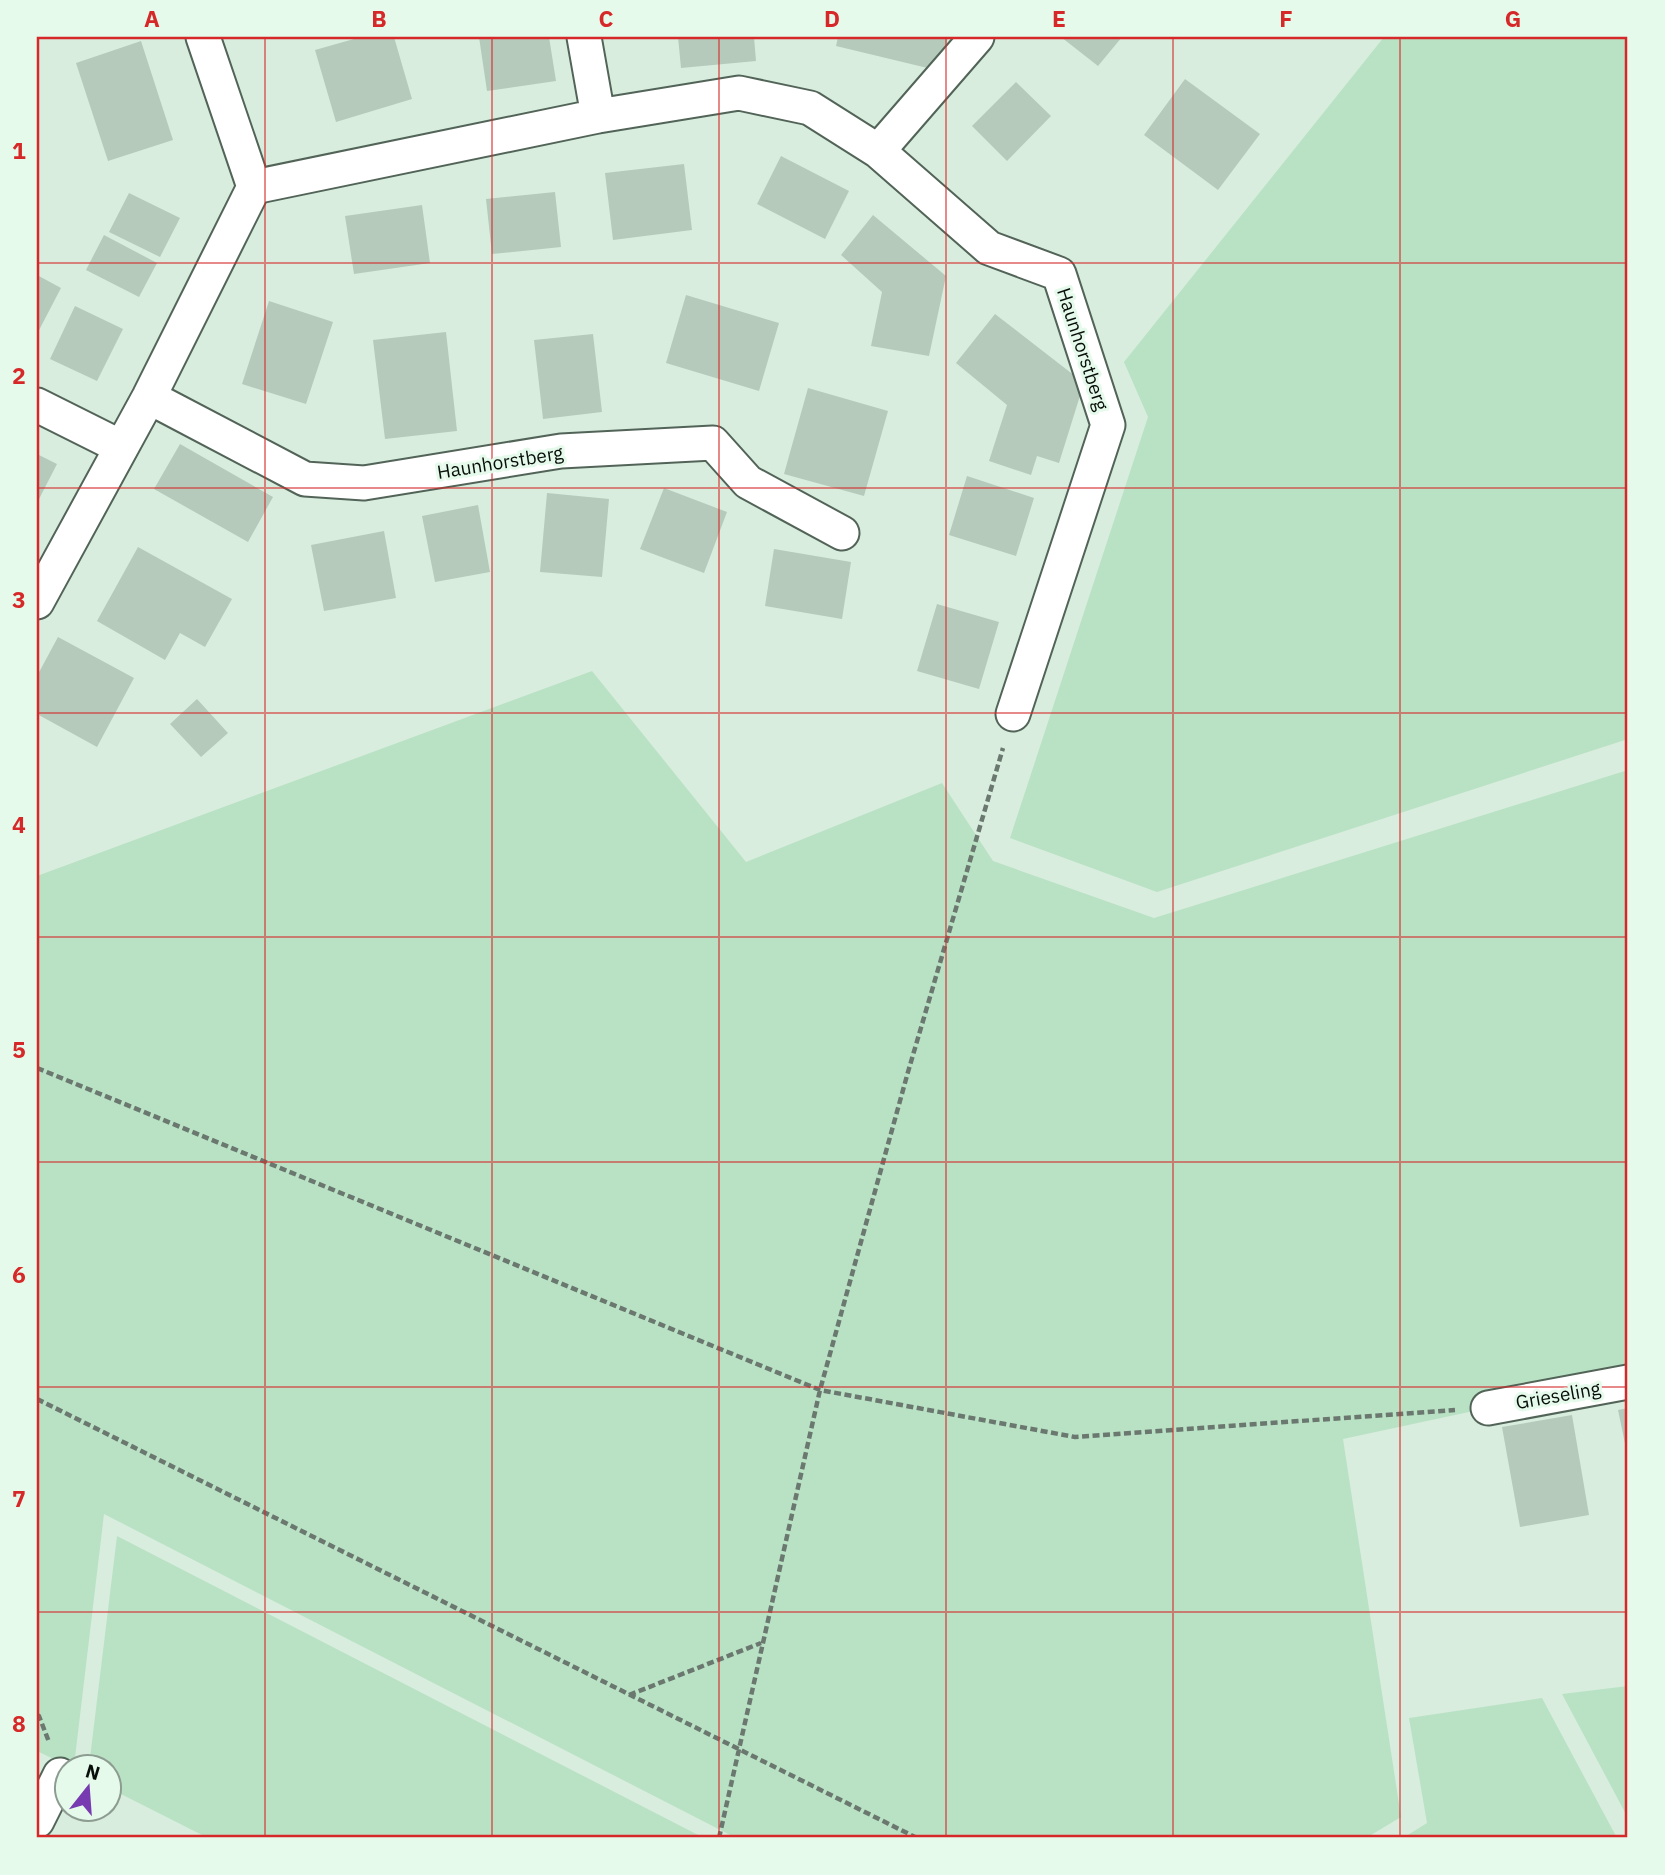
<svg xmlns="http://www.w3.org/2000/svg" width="1665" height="1875" font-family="'IBM Plex Sans',sans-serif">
  <rect width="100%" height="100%" fill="#d8edde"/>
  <path fill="#b9e2c5" d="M1384,37H1628V739L1157,892L1010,838L1148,417L1124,362Z
    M592,671L746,862L942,783L993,861L1154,918L1628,770V1378L1343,1439L1401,1817L1366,1838H736L104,1514L74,1766H68L37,1751V876Z
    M117,1536L704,1838H208L109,1788L108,1766H89Z
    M1628,1686V1818L1562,1694Z
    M1542,1698L1617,1838H1403L1427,1823L1409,1718Z"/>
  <path fill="#b6cabc" d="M361,37H394L412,99L336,122L315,50Z
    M479,37H549L556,81L487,91Z
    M678,37H754L756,61L681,68Z
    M838,37H948L940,71L836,46Z
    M1061,37H1122L1098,66Z
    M141,41L173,140L108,161L76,63Z
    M1185,79L1260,134L1218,190L1144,135Z
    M1016,82L1051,116L1007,161L972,126Z
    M781,156L849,191L825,239L757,204Z
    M684,164L692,230L613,240L605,173Z
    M555,192L561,247L492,254L486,199Z
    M129,193L180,218L160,257L109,232Z
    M422,205L430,263L354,274L345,216Z
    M873,215L946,276L929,356L871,346L882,292L841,255Z
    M104,235L157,263L139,297L86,270Z
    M37,275L61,288L37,334Z
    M686,295L779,323L759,391L666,363Z
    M269,301L333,322L306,404L242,384Z
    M75,306L123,329L97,381L50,359Z
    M995,314L1084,383L1059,463L1037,456L1031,475L989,461L1007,405L956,363Z
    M446,332L457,431L385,439L373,340Z
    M593,334L602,412L543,419L534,340Z
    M808,388L888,411L864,496L784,474Z
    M180,444L273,497L248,542L154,489Z
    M37,454L57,464L37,503Z
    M967,476L1034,498L1016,556L949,535Z
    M664,488L727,512L704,573L640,549Z
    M547,493L609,499L602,577L540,572Z
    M478,505L490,572L435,582L422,516Z
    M384,531L396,598L324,611L311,545Z
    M138,547L232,599L205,647L180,633L165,660L97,621Z
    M774,549L851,562L842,619L765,606Z
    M937,604L999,622L979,689L917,671Z
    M58,637L134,678L97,747L37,714V676Z
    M197,699L228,733L201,757L170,724Z
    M1628,1408V1453H1627L1618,1410Z
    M1572,1415L1589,1515L1520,1527L1502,1427Z"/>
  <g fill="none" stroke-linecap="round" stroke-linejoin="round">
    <defs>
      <path id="street" d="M203,37L254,187
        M584,37L598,116
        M878,151L977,37
        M149,397L305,479L364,483L561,451L713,443L748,482L842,533
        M37,405L121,447
        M37,602L149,397L254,187L598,116L739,93L810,108L878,151L989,248L1059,274L1108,425L1013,714
        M1488,1408L1628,1382
        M37,1821L60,1775"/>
    </defs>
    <use href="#street" stroke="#526458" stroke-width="37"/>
    <path stroke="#6b786f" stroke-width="4.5" stroke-dasharray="7 3.5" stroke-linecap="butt" d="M37,1068L820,1390L1075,1437L1455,1410
      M37,1399L917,1838
      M629,1695L761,1643
      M37,1715L39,1716L49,1742
      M719,1838L820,1390L908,1072L1003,748"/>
    <use href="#street" stroke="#fff" stroke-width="33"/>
  </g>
  <path fill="none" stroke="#d62828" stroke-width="2" stroke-opacity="0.55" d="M265,37V1838M492,37V1838M719,37V1838M946,37V1838M1173,37V1838M1400,37V1838M37,263H1628M37,488H1628M37,713H1628M37,937H1628M37,1162H1628M37,1387H1628M37,1612H1628"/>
  <g text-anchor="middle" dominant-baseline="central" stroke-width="6" stroke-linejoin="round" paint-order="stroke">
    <g font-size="19" fill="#080f0a" stroke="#e5faeb">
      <text transform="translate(1083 349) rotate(72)">Haunhorstberg</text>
      <text transform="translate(500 462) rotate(-9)">Haunhorstberg</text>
      <text transform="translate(1558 1395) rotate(-10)">Grieseling</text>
    </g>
  </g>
  <rect width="1665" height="1875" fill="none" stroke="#e5faeb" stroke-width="77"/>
  <g transform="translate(88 1788) rotate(17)"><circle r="33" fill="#e5faeb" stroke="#8d9c91" stroke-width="2"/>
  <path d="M0-5L12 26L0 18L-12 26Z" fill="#783ab0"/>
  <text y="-10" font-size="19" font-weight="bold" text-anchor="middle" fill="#080f0a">N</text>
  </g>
  <rect x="38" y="38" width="1588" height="1798" fill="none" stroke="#d62828" stroke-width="2.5"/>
  <g font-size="23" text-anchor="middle" font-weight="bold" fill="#d62828">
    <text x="152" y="27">A</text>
    <text x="379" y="27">B</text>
    <text x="606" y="27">C</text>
    <text x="832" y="27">D</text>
    <text x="1059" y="27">E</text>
    <text x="1286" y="27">F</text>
    <text x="1513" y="27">G</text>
    <text x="19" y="159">1</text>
    <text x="19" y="384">2</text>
    <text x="19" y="608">3</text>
    <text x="19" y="833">4</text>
    <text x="19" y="1058">5</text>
    <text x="19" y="1283">6</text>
    <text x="19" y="1507">7</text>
    <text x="19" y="1732">8</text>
  </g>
</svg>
